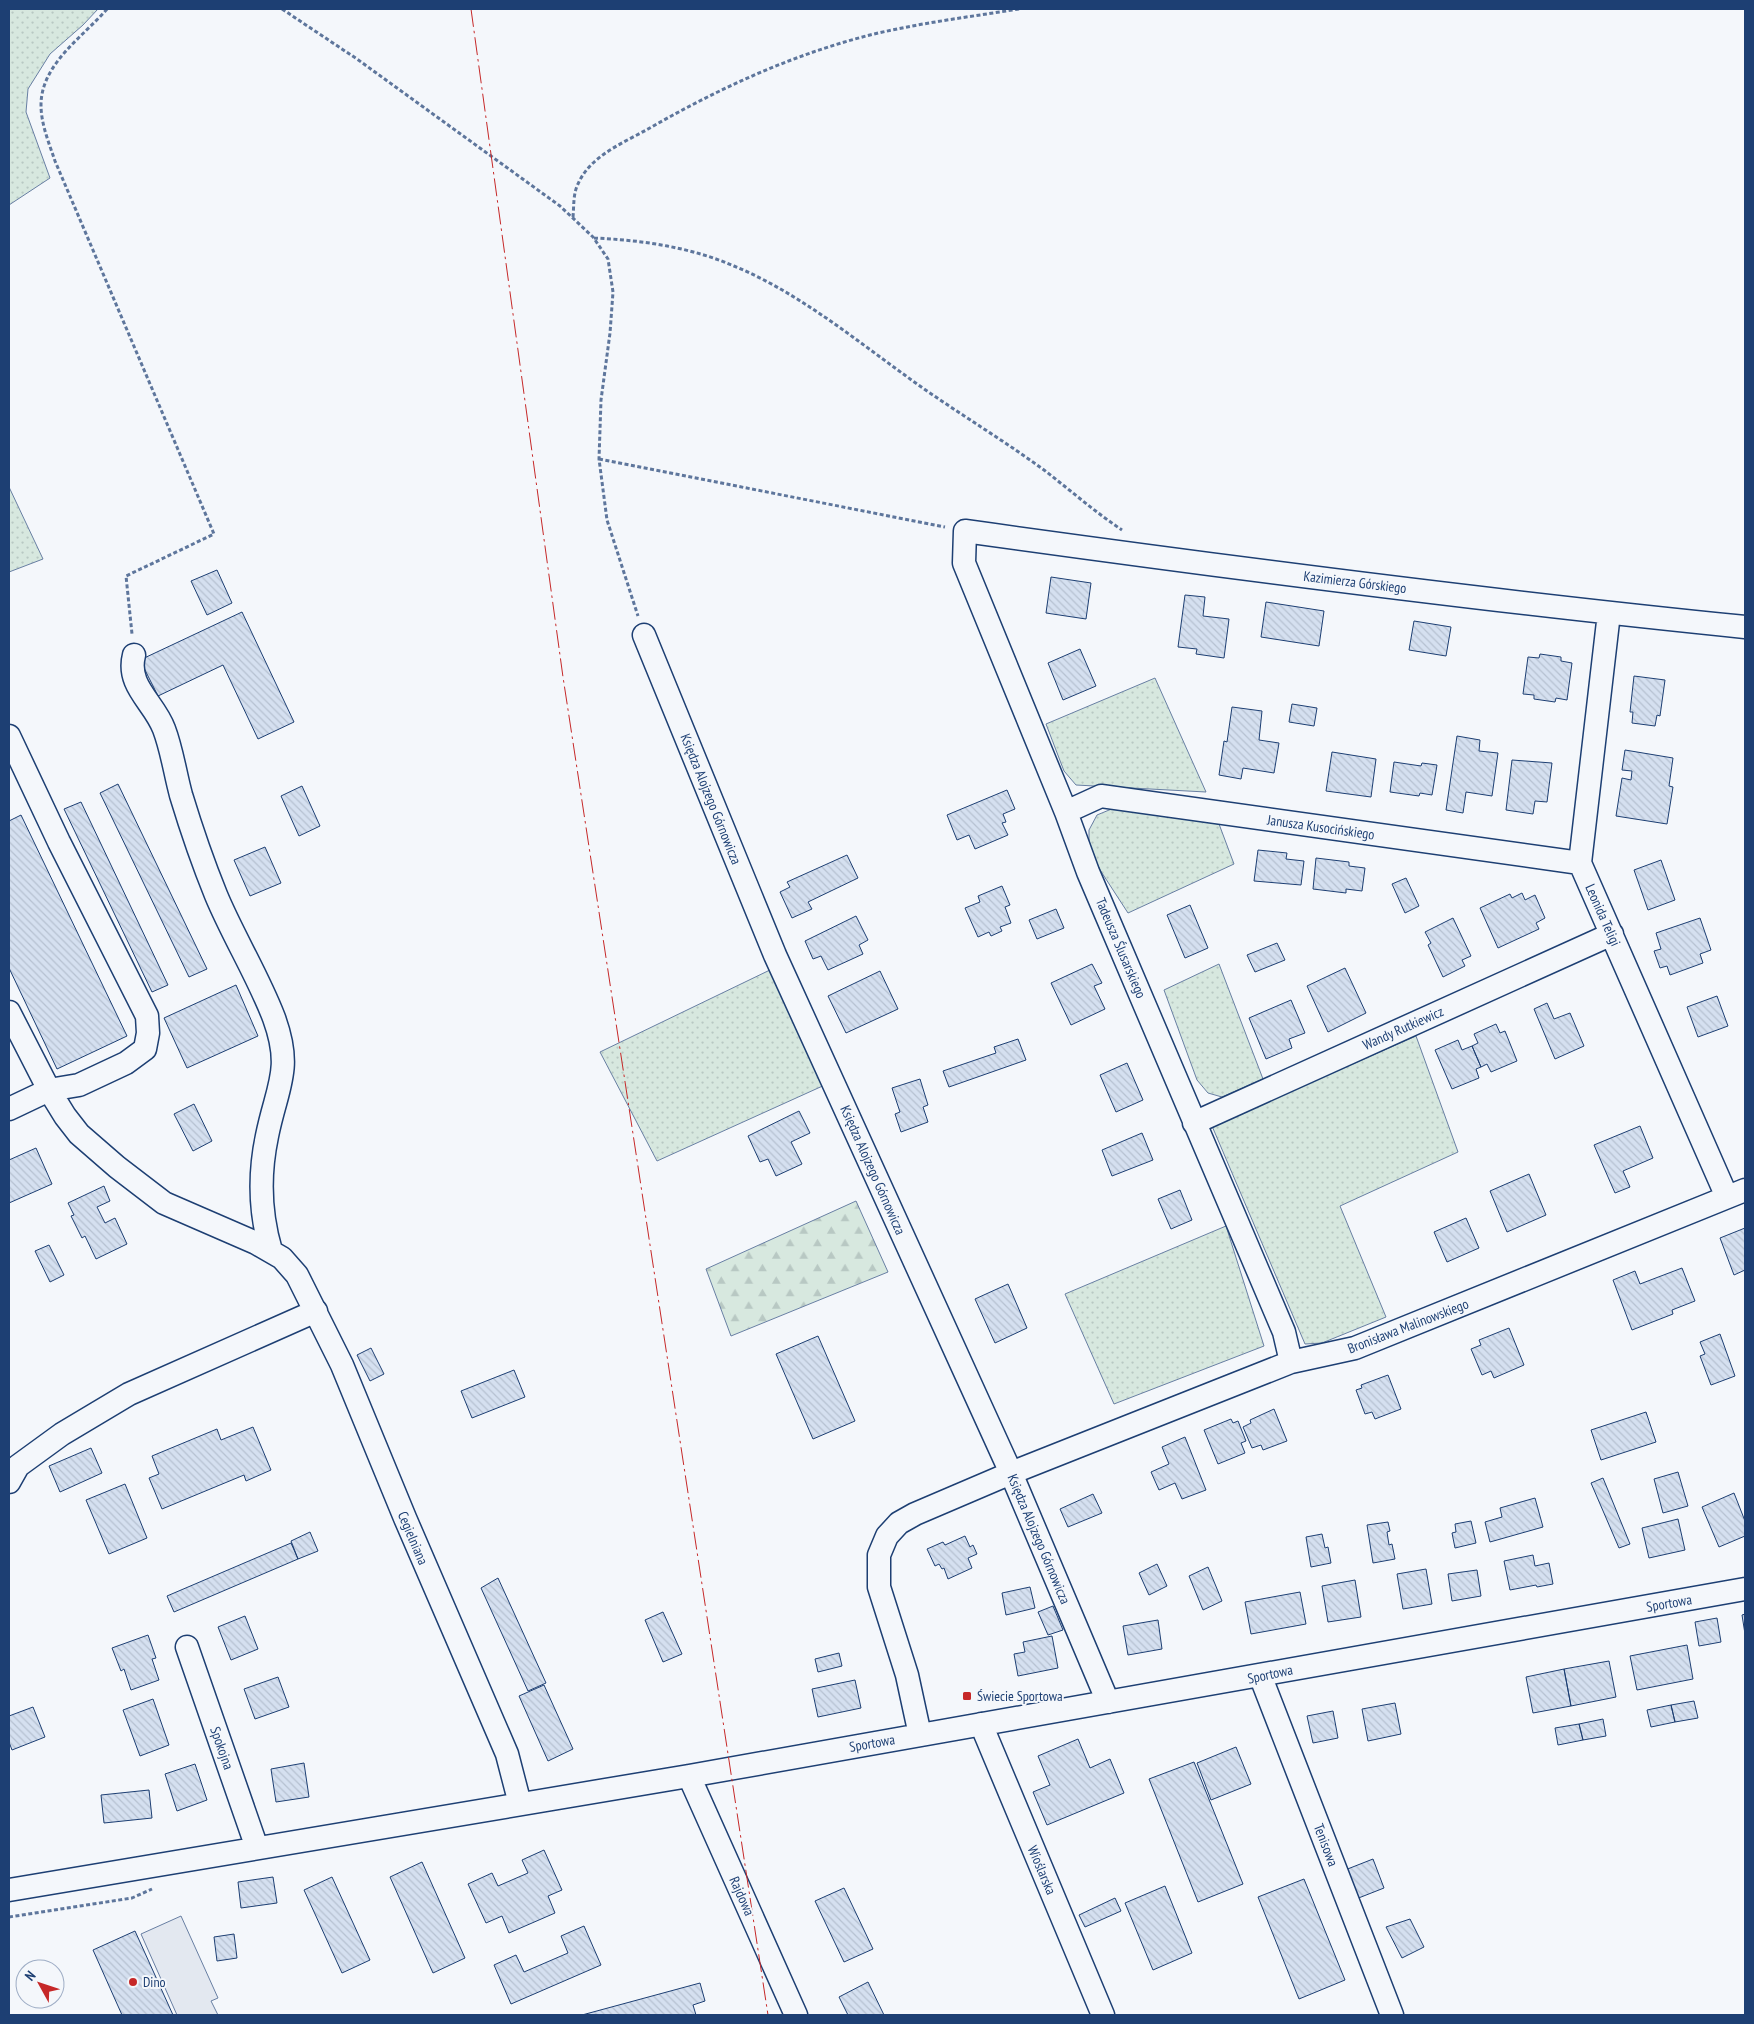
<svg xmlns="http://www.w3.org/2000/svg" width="1754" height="2024" font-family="'PT Sans Narrow',sans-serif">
  <defs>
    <pattern id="green-dots" width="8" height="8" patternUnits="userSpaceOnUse" patternTransform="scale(1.25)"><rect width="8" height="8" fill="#d7e8df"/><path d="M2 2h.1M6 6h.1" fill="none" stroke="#b8c8c3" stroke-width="1.8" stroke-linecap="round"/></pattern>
    <pattern id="forest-firs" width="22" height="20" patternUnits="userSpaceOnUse" patternTransform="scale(1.25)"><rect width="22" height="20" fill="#d7e8df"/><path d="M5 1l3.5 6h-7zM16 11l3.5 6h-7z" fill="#b8c8c3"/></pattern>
    <pattern id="building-back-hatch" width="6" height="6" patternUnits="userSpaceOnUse" patternTransform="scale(1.25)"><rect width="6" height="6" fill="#d5e0f0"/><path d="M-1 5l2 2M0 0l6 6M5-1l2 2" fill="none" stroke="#b6c1d1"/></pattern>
  </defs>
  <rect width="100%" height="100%" fill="#f4f7fb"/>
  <path fill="url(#green-dots)" stroke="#687fa3" d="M9,9H98L83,25L50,54L28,89L26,112L50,178L9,205Z
    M9,487L43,559L9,572Z
    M1155,678L1206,792L1076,785L1064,771L1046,724Z
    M1114,808L1219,824L1234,864L1128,913L1089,853V830L1097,815Z
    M1219,964L1263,1079L1222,1097L1208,1093L1197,1080L1164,990Z
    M772,969L827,1084L657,1161L600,1052Z
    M1416,1036L1458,1152L1340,1206L1386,1317L1322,1343L1305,1344L1212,1126Z
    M1226,1226L1264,1346L1114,1404L1065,1294Z"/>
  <path fill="url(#forest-firs)" stroke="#687fa3" d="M856,1201L888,1272L731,1336L706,1269Z"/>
  <path fill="#e3e8f0" stroke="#687fa3" d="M181,1916L218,1998L211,2001L218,2015H177L141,1934Z"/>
  <path fill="url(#building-back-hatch)" stroke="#1d3f73" d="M217,570L232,603L207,615L191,581Z
    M1051,577L1091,583L1086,619L1046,613Z
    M1185,595L1205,597L1203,616L1229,619L1224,658L1196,654L1197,649L1178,647Z
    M1266,602L1324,611L1319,646L1261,637Z
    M242,612L294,722L258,739L223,665L158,696L140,660Z
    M1414,621L1451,627L1446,656L1409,650Z
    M1080,649L1096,686L1063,700L1048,663Z
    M1540,654L1561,657V661L1572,663L1567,700L1556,698L1555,702L1534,699V695L1523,694L1528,657L1539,658Z
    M1634,676L1665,680L1660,716L1657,715L1655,726L1632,723L1633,712H1630Z
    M1292,704L1317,708L1314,726L1289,722Z
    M1232,707L1262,711L1259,740L1279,743L1274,773L1243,768L1241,779L1219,775L1224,741L1227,742Z
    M1457,736L1480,740L1479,751L1498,753L1492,796L1466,792L1463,813L1446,810Z
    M1625,750L1673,758L1669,786L1673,787L1667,824L1616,816L1622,778L1631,780L1632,771L1622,770Z
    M1332,752L1376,759L1371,797L1326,791Z
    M1512,760L1552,763L1547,802L1535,801L1533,814L1506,810Z
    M1394,762L1421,766L1422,763L1437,765L1432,795L1420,793L1419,796L1390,792Z
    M118,784L207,969L189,977L100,793Z
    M302,786L320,826L299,836L281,796Z
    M1007,790L1015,809L1003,814L1006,822L1002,823L1008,835L975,849L969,835L957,840L947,815Z
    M81,802L168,985L152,992L64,809Z
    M21,815L127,1036L57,1069L9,968V821Z
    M265,847L281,883L250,896L234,860Z
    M1258,850L1287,853L1286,859L1304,861L1301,885L1254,881Z
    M847,855L858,878L808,902L812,909L792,918L780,892L790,887L787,882Z
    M1316,858L1349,862V866L1365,868L1362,891L1346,889V893L1313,889Z
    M1661,860L1675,900L1648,910L1634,870Z
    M1406,878L1419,906L1405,913L1392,884Z
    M1002,886L1010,905L1005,907L1011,923L1000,927L1002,931L991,936L989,932L978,937L965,908L980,902L978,896Z
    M1522,893L1525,900L1535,895L1545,918L1536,923L1539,929L1498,948L1480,908L1510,894L1512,898Z
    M1190,905L1208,948L1185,958L1167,915Z
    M1056,909L1064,928L1037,939L1029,920Z
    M856,916L868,940L859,945L863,954L828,970L821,956L813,959L805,941Z
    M1453,918L1471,956L1462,960L1465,966L1443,977L1428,945L1431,943L1425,932Z
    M1700,918L1711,950L1700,954L1703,963L1670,975L1667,966L1660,968L1654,951L1661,949L1656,933Z
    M1277,943L1285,960L1255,972L1247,955Z
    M1092,964L1102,983L1094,986L1105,1009L1071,1025L1051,983Z
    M1345,968L1366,1013L1328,1032L1307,986Z
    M880,971L898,1009L846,1033L828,996Z
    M236,985L258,1036L187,1068L164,1018Z
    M1717,996L1728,1026L1698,1037L1687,1007Z
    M1291,1000L1305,1033L1289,1039L1292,1048L1266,1059L1249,1018Z
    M1547,1003L1554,1019L1570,1013L1584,1046L1555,1059L1534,1009Z
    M1496,1024L1500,1033L1505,1031L1517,1061L1491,1072L1487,1064L1481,1067L1472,1046L1478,1043L1474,1034Z
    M1018,1039L1026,1060L949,1087L943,1071L996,1053L994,1047Z
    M1458,1040L1462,1050L1472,1046L1481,1067L1476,1069L1479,1078L1452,1089L1435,1050Z
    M1127,1063L1143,1100L1116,1112L1100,1075Z
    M920,1079L928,1105L923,1107L928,1122L901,1132L895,1114L900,1112L892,1088Z
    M194,1104L212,1141L193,1151L174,1114Z
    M799,1111L810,1133L791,1142L802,1164L776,1176L768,1159L760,1162L748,1136Z
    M1640,1126L1653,1158L1623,1171L1630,1187L1615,1193L1594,1145Z
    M1142,1133L1153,1160L1112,1176L1102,1150Z
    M36,1148L52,1184L9,1203V1160Z
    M1529,1174L1546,1215L1507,1232L1490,1191Z
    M104,1186L110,1201L97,1207L105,1223L115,1218L127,1244L96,1259L85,1236L82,1238L71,1216L74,1215L68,1203Z
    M1180,1190L1192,1220L1171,1229L1158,1199Z
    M1466,1218L1479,1248L1447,1262L1434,1232Z
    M1745,1228V1270L1734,1275L1720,1238Z
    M49,1245L64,1275L50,1282L35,1251Z
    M1682,1268L1695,1301L1672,1310L1673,1314L1632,1330L1613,1280L1635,1271L1640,1284Z
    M1008,1284L1027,1328L995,1343L975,1299Z
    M1509,1328L1524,1365L1494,1378L1491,1371L1482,1375L1471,1349L1481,1345L1479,1340Z
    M1720,1334L1735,1376L1711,1385L1700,1356L1705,1354L1700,1342Z
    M818,1336L855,1421L813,1439L776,1354Z
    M371,1348L384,1374L370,1381L357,1355Z
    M514,1370L525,1397L472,1418L461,1391Z
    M1388,1375L1401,1409L1375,1419L1372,1412L1365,1414L1356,1390L1362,1388L1361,1385Z
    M1274,1409L1287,1441L1263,1450L1261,1445L1252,1448L1243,1427L1251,1423L1250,1420Z
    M1646,1412L1656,1442L1601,1460L1591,1430Z
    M1231,1419L1233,1423L1238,1421L1246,1441L1241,1443L1245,1453L1218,1464L1204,1430Z
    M253,1427L271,1470L246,1481L244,1475L162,1509L149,1478L159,1474L152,1456L217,1429L221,1440Z
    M1185,1437L1206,1490L1182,1499L1175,1483L1159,1490L1151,1472L1169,1464L1162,1447Z
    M91,1448L102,1473L60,1492L49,1466Z
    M1678,1472L1688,1506L1663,1513L1654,1479Z
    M1603,1478L1630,1544L1619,1548L1591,1483Z
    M125,1484L147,1538L109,1554L86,1500Z
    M1734,1493L1745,1521V1536L1719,1547L1702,1507Z
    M1093,1494L1102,1513L1068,1527L1060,1509Z
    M1535,1498L1543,1527L1490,1542L1485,1522L1502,1517L1500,1508Z
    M1678,1519L1685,1550L1649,1558L1642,1528Z
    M1471,1521L1476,1543L1455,1548L1452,1533L1456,1532L1455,1524Z
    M1388,1522L1390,1531L1387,1532L1389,1545L1392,1544L1395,1559L1373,1563L1367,1525Z
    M310,1532L318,1551L298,1559L291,1541Z
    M1322,1534L1325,1548L1328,1547L1331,1563L1311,1567L1306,1537Z
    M965,1536L970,1547L973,1545L977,1554L968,1558L972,1568L948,1579L944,1568L942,1569L939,1564L935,1566L927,1549L943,1542L945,1545Z
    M291,1543L298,1559L174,1612L167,1596Z
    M1533,1555L1535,1566L1549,1563L1553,1584L1537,1587L1536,1585L1510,1590L1504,1561Z
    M1157,1564L1167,1586L1149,1595L1139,1573Z
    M1208,1567L1222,1601L1203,1610L1189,1576Z
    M1426,1569L1432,1604L1403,1609L1397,1574Z
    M1477,1570L1481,1596L1452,1601L1448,1574Z
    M498,1578L546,1683L528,1691L481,1588Z
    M1355,1580L1361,1617L1328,1622L1322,1586Z
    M1030,1587L1035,1608L1006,1615L1002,1593Z
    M1300,1592L1306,1624L1251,1634L1245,1602Z
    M1053,1606L1063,1630L1048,1635L1038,1612Z
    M663,1612L682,1654L663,1662L645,1620Z
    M1745,1614V1634L1742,1615Z
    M245,1616L258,1649L231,1660L218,1627Z
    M1717,1618L1721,1642L1699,1646L1695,1622Z
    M1158,1620L1162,1649L1128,1655L1123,1626Z
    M148,1635L156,1658L152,1659L159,1680L131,1690L124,1669L121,1671L112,1648Z
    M1052,1636L1058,1668L1018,1676L1014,1654L1025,1652L1023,1642Z
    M1687,1645L1693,1679L1637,1690L1630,1656Z
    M839,1653L842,1666L818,1672L815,1659Z
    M1609,1661L1616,1697L1571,1706L1564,1669Z
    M1564,1669L1571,1706L1533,1713L1526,1677Z
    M278,1677L289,1707L255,1719L244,1689Z
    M855,1680L861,1708L818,1717L812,1689Z
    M544,1685L573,1749L548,1761L519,1696Z
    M153,1699L169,1745L140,1756L123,1710Z
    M1694,1701L1698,1718L1675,1722L1671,1705Z
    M1395,1703L1401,1734L1368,1741L1362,1709Z
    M1671,1705L1675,1722L1651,1727L1647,1710Z
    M33,1707L45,1737L12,1750L9,1742V1716Z
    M1333,1711L1338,1738L1313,1743L1307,1716Z
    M1603,1719L1606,1736L1583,1740L1579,1724Z
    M1579,1724L1583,1740L1558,1745L1555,1728Z
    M1078,1739L1090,1768L1110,1759L1124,1793L1047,1825L1033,1792L1050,1785L1038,1756Z
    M1236,1747L1251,1784L1211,1800L1197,1763Z
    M1194,1762L1243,1884L1198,1902L1149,1779Z
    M304,1763L309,1797L276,1802L271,1769Z
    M195,1764L207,1800L177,1811L165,1774Z
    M149,1790L152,1818L104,1823L101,1795Z
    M544,1850L562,1890L548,1896L555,1913L509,1933L502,1916L486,1923L468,1884L492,1873L498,1886L528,1873L522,1860Z
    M1373,1859L1384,1888L1356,1899L1345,1870Z
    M422,1862L465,1958L433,1973L390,1877Z
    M273,1877L277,1903L241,1908L238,1882Z
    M332,1877L370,1960L342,1973L304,1890Z
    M1304,1879L1345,1980L1299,1999L1258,1897Z
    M1165,1886L1192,1953L1153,1970L1125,1903Z
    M844,1888L873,1949L844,1962L815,1901Z
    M1115,1898L1121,1911L1085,1927L1079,1915Z
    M1410,1919L1424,1947L1402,1958L1386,1927Z
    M584,1926L601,1965L511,2004L494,1965L516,1955L524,1972L568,1953L561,1936Z
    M135,1931L173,2015H122L93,1950Z
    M234,1934L237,1958L217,1961L214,1937Z
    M868,1982L884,2015H848L839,1997Z
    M700,1983L705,2001L693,2005L696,2015H582Z"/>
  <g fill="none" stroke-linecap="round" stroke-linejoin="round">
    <defs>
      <path id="minor" d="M1609,613L1580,863L1727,1197
        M644,635L775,955L1011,1473L1108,1702
        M134,655C126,686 154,702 164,729C172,750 175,773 181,795C191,828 203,863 216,895C233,936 258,976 274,1018C293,1070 277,1086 267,1136C259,1174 260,1214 271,1251
        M9,736L59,842L147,1016L148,1033L145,1049L126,1063L79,1085L49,1090L9,1109
        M1066,812L1101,796L1580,863
        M9,1012L49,1090L65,1116L79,1134L117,1167L164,1203L256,1243L282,1258L297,1275L342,1365L405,1518L507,1754L520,1804
        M1194,1123L1612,934
        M1291,1362L1284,1332L1088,872L1066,812L964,563L965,531C1224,567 1485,601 1745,627
        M9,1482L18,1466L62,1434L129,1394L316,1311
        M187,1647L257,1848
        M1260,1675L1392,2015
        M981,1724L1103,2015
        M920,1735L907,1675L879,1587V1555L887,1536L899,1523L915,1514L1011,1473L1291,1362L1355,1348L1745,1190
        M689,1776L796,2015
        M9,1890L689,1776L1745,1589"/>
    </defs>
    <use href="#minor" stroke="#1d3f73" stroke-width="25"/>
    <path stroke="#5e769c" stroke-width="3" stroke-dasharray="4 2.5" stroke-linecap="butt" d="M107,9C83,37 41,64 41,105C41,124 49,143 55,161L214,534L126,576L132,634
      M282,9L357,59L560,206L593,237L608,259L613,292L610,333L601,400L599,459L607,520L638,616
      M573,217C574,206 573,194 578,184C590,156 623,143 648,129C718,89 791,55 870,35C919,23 969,17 1019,9
      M594,238C641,240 690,247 734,266C797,292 852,337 906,376C951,409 999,437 1044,470C1070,490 1095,512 1122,530
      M599,459L945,527
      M9,1917L132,1898L152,1889"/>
    <use href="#minor" stroke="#f4f7fb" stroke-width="22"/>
    <path stroke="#c62828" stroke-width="1" stroke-dasharray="18 4 2.5 4" stroke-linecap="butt" d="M471,9L563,677L768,2015"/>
  </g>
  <g fill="#c62828" stroke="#f4f7fb" stroke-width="2">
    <rect x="962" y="1691" width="10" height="10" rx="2.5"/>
    <circle cx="133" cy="1982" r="5"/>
  </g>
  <g text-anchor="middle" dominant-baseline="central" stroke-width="4" stroke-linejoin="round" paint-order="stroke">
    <g font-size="14" fill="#1d3f73" stroke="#f4f7fb">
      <text transform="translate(1355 582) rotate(7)">Kazimierza Górskiego</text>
      <text transform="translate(711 799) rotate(68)">Księdza Alojzego Górnowicza</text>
      <text transform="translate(1321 827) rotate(8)">Janusza Kusocińskiego</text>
      <text transform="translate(1603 915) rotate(66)">Leonida Teligi</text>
      <text transform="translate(1121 948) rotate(67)">Tadeusza Ślusarskiego</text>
      <text transform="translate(1403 1028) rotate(-24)">Wandy Rutkiewicz</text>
      <text transform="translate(873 1170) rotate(66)">Księdza Alojzego Górnowicza</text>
      <text transform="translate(1408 1326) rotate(-21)">Bronisława Malinowskiego</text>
      <text transform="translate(413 1538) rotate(67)">Cegielniana</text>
      <text transform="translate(1039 1539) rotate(67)">Księdza Alojzego Górnowicza</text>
      <text transform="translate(1669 1603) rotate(-10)">Sportowa</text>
      <text transform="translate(1270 1674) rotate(-12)">Sportowa</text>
      <text transform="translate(872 1743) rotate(-10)">Sportowa</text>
      <text transform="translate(222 1748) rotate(71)">Spokojna</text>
      <text transform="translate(1326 1845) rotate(69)">Tenisowa</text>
      <text transform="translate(1042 1870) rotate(67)">Wioślarska</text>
      <text transform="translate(742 1896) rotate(66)">Rajdowa</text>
    </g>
    <g font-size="14" fill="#1d3f73" stroke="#f4f7fb" text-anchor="start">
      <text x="977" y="1696">Świecie Sportowa</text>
      <text x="143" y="1982">Dino</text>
    </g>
  </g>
  <rect width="1754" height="2024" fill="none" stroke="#1d3f73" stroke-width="20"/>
  <g transform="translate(40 1984) rotate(310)"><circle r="24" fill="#f4f7fb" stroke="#9eadc5"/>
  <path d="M0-4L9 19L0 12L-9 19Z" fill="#c62828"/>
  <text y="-8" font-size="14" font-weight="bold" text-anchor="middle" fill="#1d3f73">N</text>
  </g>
</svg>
